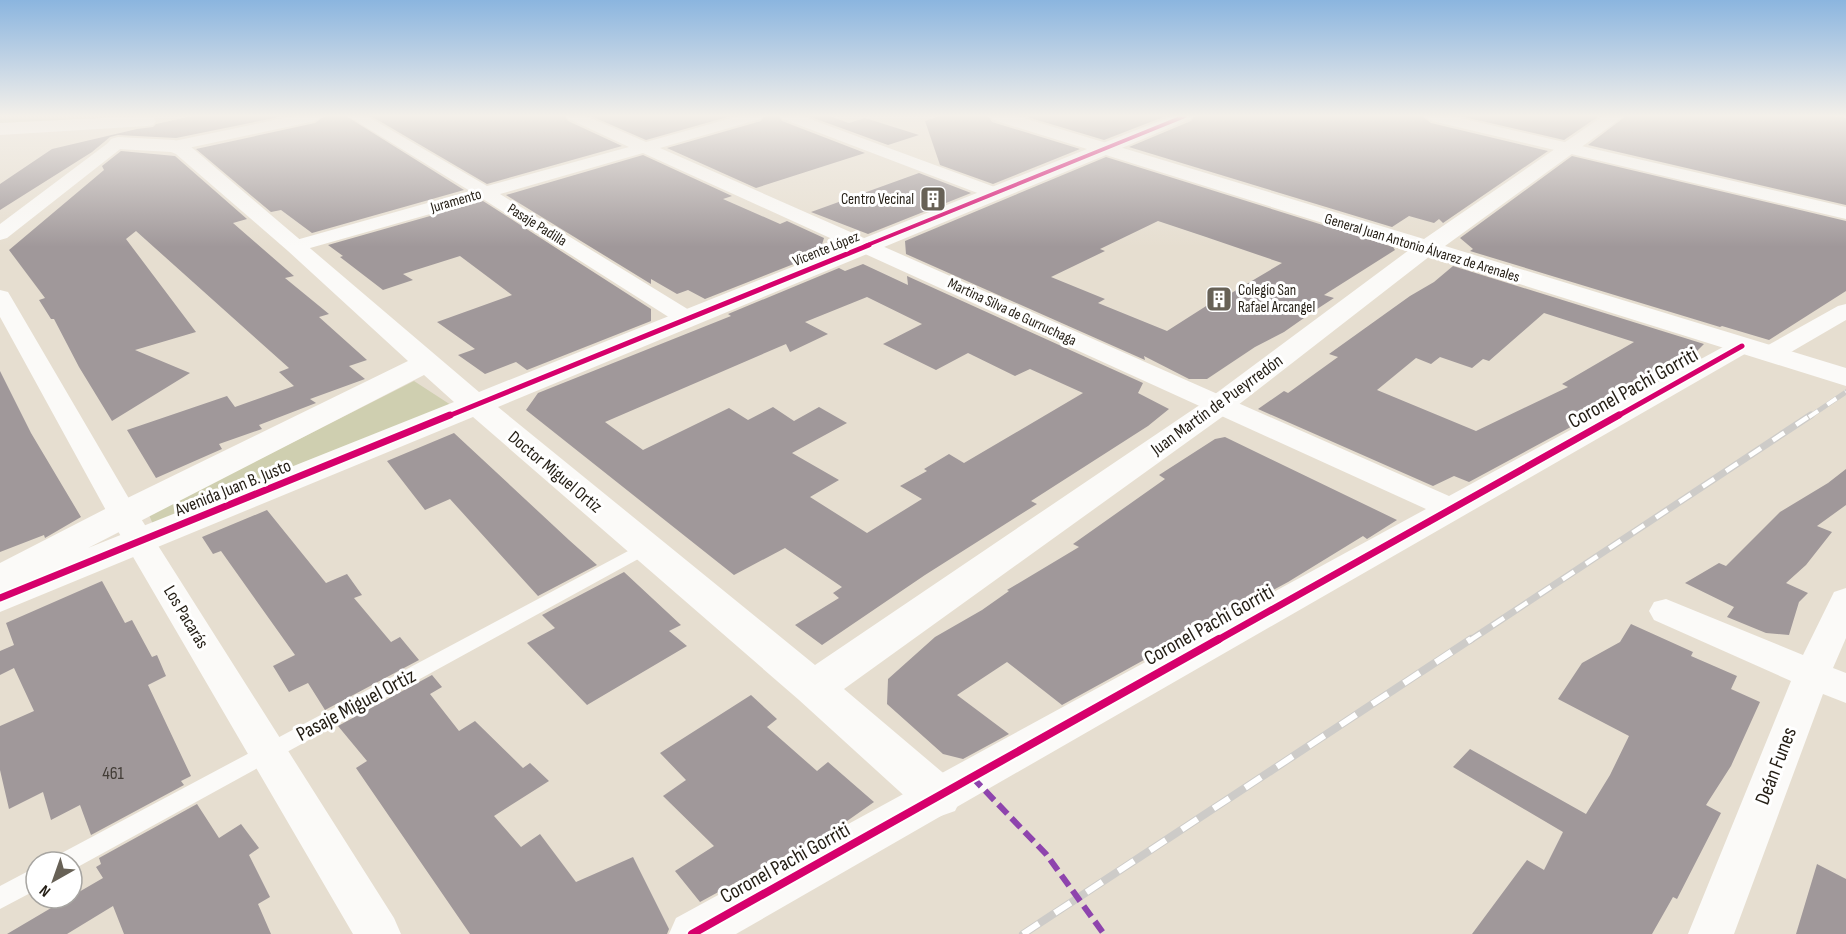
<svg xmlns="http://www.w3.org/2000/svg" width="1846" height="934" font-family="'Sofia Sans Condensed',sans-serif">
  <rect width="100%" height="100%" fill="#e6ded0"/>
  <path fill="#cfcfb0" d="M0,116H144L0,127Z
    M414,381L454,407L155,529L149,515Z"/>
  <path fill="#a0989a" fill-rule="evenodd" d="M192,116H284L176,138L118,135L110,137L92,152L0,210V184L52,149L137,129L153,127L156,124Z
    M325,116H346L464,190L312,233L281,210L271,212L196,149L315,123Z
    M371,116H564L568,121L622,146L487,184Z
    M591,116H731L646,140Z
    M765,116H778L782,121L865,153L756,188L667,148L761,121Z
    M808,116H829L849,123L865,118L919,135L888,145Z
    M940,116H988L992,122L1080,149L993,184L940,165L925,121Z
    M1024,116H1166L1104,140Z
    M1195,116H1422L1431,123L1548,151L1443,223L1439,219L1434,223L1409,216L1392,227L1129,147L1191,121Z
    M1460,116H1599L1564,140Z
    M1626,116H1835L1846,118V205L1588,145Z
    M121,151L175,156L247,219L233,223L294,276L285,278L329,314L319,317L367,360L349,366L365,379L310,399L316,403L259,425L262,429L219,444L222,449L156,478L127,430L227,396L235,407L294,386L279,372L289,368L136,231L126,239L196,332L135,350L190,373L112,421L79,367L54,319H51L39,300L45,298L9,250L104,170L102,166Z
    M643,155L732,196L723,199L780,224L787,221L824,238L819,254L705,299L688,290L677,294L651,279V284L506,195Z
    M1572,156L1846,221V291L1769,340L1722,326L1720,327L1470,251L1473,249L1460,238Z
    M1106,157L1393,247L1395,250L1324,295L1334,298L1314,311L1284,332L1255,347L1207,379H1189L1144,356L1145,360L906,254L905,241ZM1158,221L1206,237L1282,263L1228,295L1225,294L1167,331L1098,303L1105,299L1051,277L1105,251L1100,249Z
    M919,173L971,193L868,234L811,212Z
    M483,201L651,309V321L527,370L516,362L485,374L458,355L475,349L437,322L512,295L460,256L403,274L413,280L383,290L340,257L343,256L328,245Z
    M863,264L908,285L907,276L1143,383L1138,393L1169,409L1148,426L1031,501L1037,504L925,575L822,645L795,625L839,598L833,593L842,587L785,548L734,575L526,410L538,393L731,316L728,314L839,268L845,271ZM867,297L922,324L883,344L936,370L968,353L1015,376L1030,369L1083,393L964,463L949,454L924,469L927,471L900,486L922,499L867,533L810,497L839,480L792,453L847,423L819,407L794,421L773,407L748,420L729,408L643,450L605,422L786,344L790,352L828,334L805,322Z
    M1453,266L1704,344L1680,368L1469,482L1454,476L1433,486L1258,409L1284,391L1288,393L1338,357L1329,354L1410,296L1434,282ZM1544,313L1634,342L1562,384L1568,387L1476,431L1377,390L1416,358L1431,364L1440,357L1472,368L1483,359L1489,361Z
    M0,371L31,433L81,517L45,538L44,535L0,552Z
    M454,433L569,540L597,565L538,596L450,499L425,510L387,461Z
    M1225,437L1397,520L1367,539L1363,536L1288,582L1264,595L1260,593L1224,616L1062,705L1007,662L957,695L1009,734L963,759L943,754L887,704L888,679L935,637L982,610L1009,591L1007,590L1079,547L1073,544L1165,479L1159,475L1215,439Z
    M1846,469V505L1817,526L1832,532L1806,565L1786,583L1808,593L1799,602L1789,635L1766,633L1727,617L1734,607L1685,583L1719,563L1726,566L1780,512L1828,483Z
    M267,510L326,583L347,574L362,595L354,598L391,642L400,637L419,660L325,710L308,683L289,692L273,666L295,655L221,551L213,554L202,537Z
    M624,572L681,625L669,631L687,646L587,705L527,643L555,628L542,615Z
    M102,581L125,623L132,620L152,657L157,655L166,676L148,685L191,776L181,781L184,785L91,835L80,805L51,820L43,792L9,809L0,770V726L34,711L14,668L0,675V651L14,645L6,623Z
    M1631,624L1693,652L1691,656L1737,676L1731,689L1760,702L1731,766L1706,805L1721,813L1677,899L1673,897L1652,934H1472L1527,860L1544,870L1563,832L1453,767L1470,749L1586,814L1610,775L1629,736L1558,699L1582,663L1620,642Z
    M432,675L442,687L430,694L459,731L475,721L523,768L530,763L549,781L494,816L521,847L540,834L576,882L633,857L669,929L667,934H470L356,768L367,761L338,726Z
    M751,695L777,719L767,727L817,771L828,762L874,802L840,826L700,902L675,871L714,846L663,796L686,780L660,753Z
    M197,804L219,838L241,824L259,848L249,855L270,897L258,904L271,934H124L113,906L67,934H7L68,898H72V896L103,878L96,867L101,864L99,858Z
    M1817,864L1846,879V934H1796Z"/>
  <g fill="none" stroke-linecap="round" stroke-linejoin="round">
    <path fill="#fbfaf8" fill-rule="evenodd" d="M645,542L651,544L653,548L651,552L74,869L72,870V862H55L58,855Z
      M36,867V890L0,909V886Z"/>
    <path fill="#fbfaf8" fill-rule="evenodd" d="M294,116H323L315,121L174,151L166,146L174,141Z
      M348,116H367L487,186L629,147L569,119L566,116H586L646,142L739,116H763L760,119L660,148L1449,496L1734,341L1742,339L1750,341L1754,346L1750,351L736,934H669L676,918L1426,509L643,153L500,194L694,313L697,318L694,323L686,325L678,323L483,199L303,250H289L286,246L289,242L470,191Z
      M780,116H802L1000,189L1003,193L1000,197H988L783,119Z
      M1172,116H1193L1190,119L1110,153H1098L1096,149L1098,145Z
      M1424,116H1451L1846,207V219L1432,121Z
      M118,138L126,143L124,146L7,238L0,240V224L112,140Z
      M0,290L8,292L11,297L138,514L394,918L401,934H353L108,514L0,317Z
      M1846,304V320L1779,359L1770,361L1761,359L1758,354L1761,349L1838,306Z
      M1846,588V638L1833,668L1846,673V703L1823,694L1734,934H1688L1791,681L1654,620L1649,611L1654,602L1666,599L1803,655L1834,592Z"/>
    <path fill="#fbfaf8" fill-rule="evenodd" d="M143,116L153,117L156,121L153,125L147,126L0,135V123Z
      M990,116H1017L1424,239L1603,116H1624L1445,246L1846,368V386L1430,256L1229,412L844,689L955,783L962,797L955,811L938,817L921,811L799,700L473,417L0,612V563L111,506L408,361L288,251L176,154L171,152L118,149L111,147L108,143L111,139L118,137L174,140L190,146L479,392L1087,149L993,120ZM1106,155L1409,250L1207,400L815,665L498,407ZM424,375L454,402L88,548Z"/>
    <defs>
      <path id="rail-far2" d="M1809,417L1846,392"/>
      <path id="rail-far1" d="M1469,641L1811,415"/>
      <path id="rail" d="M1023,934L1471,639"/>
    </defs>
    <use href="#rail-far2" stroke="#cdcbc8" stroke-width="5"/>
    <use href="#rail-far1" stroke="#cdcbc8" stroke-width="7"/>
    <use href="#rail" stroke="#cdcbc8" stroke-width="8"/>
    <use href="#rail-far2" stroke="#fff" stroke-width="4" stroke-dasharray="11" stroke-linecap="butt"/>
    <use href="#rail-far1" stroke="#fff" stroke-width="4.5" stroke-dasharray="14" stroke-linecap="butt"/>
    <use href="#rail" stroke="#fff" stroke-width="6" stroke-dasharray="19" stroke-linecap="butt"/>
    <path stroke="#8e44ad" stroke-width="6" stroke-dasharray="13 6" stroke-linecap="butt" d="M972,777L1046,854L1104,934"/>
    <defs>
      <path id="cycleway-far3" d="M865,246L1185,116"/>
      <path id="cycleway-far2" d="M446,417L869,245
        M1616,417L1742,346"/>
      <path id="cycleway-far1" d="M0,598L450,415
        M1216,641L1619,415"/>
      <path id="cycleway" d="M692,934L1219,639"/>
    </defs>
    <use href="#cycleway-far3" stroke="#fff" stroke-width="6"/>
    <use href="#cycleway-far2" stroke="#fff" stroke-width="8"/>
    <use href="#cycleway-far1" stroke="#fff" stroke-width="10"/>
    <use href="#cycleway" stroke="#fff" stroke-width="12"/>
    <use href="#cycleway-far3" stroke="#d6006c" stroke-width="4"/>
    <use href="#cycleway-far2" stroke="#d6006c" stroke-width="5"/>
    <use href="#cycleway-far1" stroke="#d6006c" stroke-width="7"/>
    <use href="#cycleway" stroke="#d6006c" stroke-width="8"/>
  </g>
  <linearGradient id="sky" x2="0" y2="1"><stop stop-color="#8bb5df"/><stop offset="0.47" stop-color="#f4f0ea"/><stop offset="1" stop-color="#f4f0ea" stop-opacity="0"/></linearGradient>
  <rect width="1846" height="247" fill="url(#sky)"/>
  <defs>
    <symbol id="building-square" viewBox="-11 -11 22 22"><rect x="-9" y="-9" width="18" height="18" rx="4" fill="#676156" stroke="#fff"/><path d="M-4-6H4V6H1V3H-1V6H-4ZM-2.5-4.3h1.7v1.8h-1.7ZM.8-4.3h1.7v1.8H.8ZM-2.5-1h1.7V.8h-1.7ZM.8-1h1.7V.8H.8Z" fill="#fff"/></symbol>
  </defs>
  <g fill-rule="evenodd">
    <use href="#building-square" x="918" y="184" width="30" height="30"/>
    <use href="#building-square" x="1204" y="284" width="30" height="30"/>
  </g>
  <g text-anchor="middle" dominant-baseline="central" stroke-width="6" stroke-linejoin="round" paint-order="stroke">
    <g font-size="15" fill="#231d14" stroke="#fff" text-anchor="end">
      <text x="914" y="199">Centro Vecinal</text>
      <text x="1238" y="290" text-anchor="start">Colegio San<tspan x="1238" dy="17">Rafael Arcangel</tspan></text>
    </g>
    <g font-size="15" fill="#231d14" stroke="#fff">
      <text transform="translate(456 201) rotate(-16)">Juramento</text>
      <text transform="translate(537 225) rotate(32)">Pasaje Padilla</text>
      <text transform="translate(1422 248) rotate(17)">General Juan Antonio Álvarez de Arenales</text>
      <text transform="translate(826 249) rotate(-22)">Vicente López</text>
      <text transform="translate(1012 312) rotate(25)">Martina Silva de Gurruchaga</text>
    </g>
    <g font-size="18" fill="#231d14" stroke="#fff">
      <text transform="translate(1217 405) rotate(-36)">Juan Martín de Pueyrredón</text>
      <text transform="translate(555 472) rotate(40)">Doctor Miguel Ortiz</text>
      <text transform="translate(233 488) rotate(-22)">Avenida Juan B. Justo</text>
      <text transform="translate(186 617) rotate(59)">Los Pacarás</text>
    </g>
    <g font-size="18" fill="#423c36">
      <text x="113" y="773">461</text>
    </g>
    <g font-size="21" fill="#231d14" stroke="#fff">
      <text transform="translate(1633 388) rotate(-29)">Coronel Pachi Gorriti</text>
      <text transform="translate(1209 625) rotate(-29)">Coronel Pachi Gorriti</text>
      <text transform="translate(356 705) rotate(-28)">Pasaje Miguel Ortiz</text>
      <text transform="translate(1776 766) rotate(-69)">Deán Funes</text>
      <text transform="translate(785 863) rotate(-29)">Coronel Pachi Gorriti</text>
    </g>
  </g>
  <g transform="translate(54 880) rotate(220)"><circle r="28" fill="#ffffff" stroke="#a7a5a1" stroke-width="1.5"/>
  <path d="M0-4.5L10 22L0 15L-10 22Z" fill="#676156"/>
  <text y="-9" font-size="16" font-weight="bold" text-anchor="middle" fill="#231d14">N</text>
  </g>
</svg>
